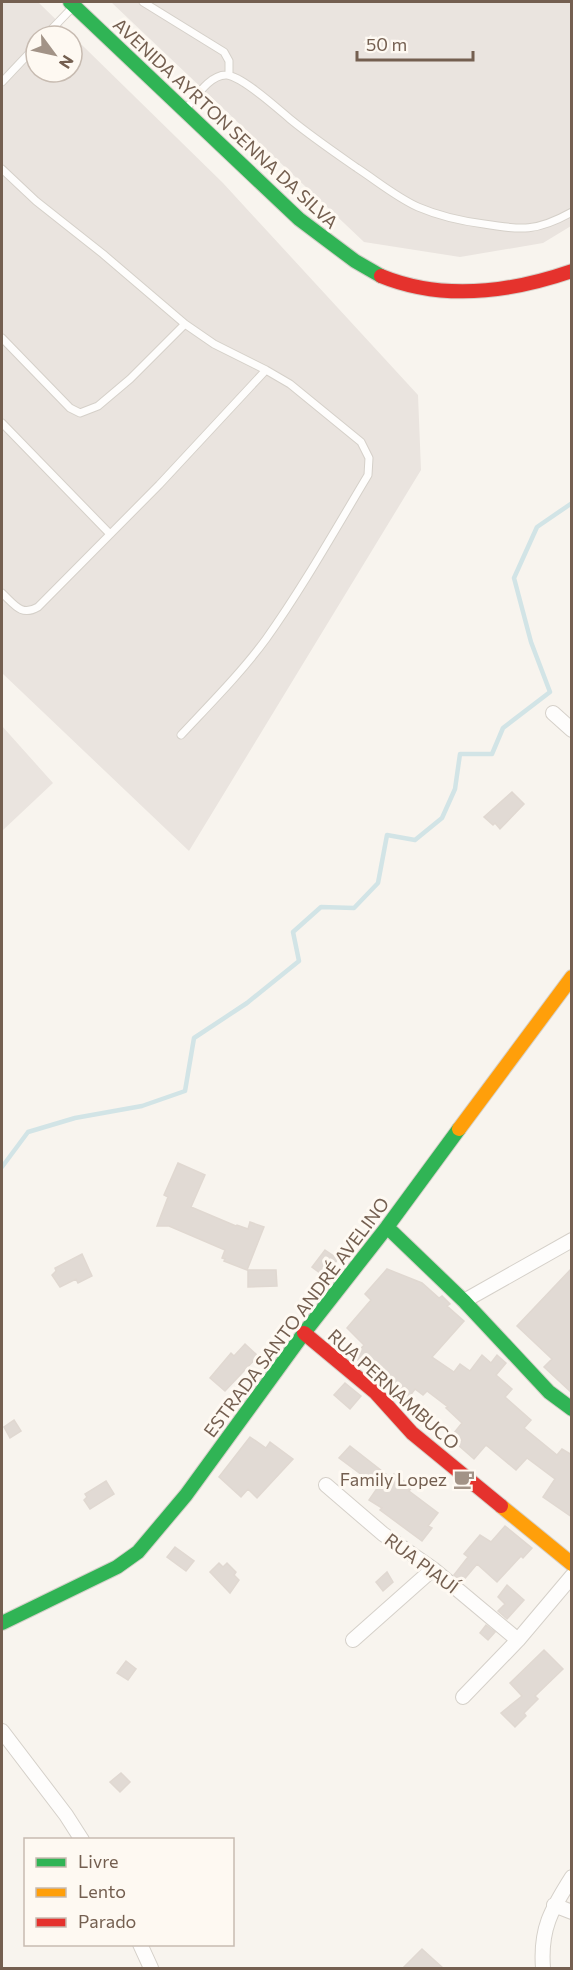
<svg xmlns="http://www.w3.org/2000/svg" width="573" height="1970" font-family="Commissioner,sans-serif">
  <rect width="100%" height="100%" fill="#f8f4ee"/>
  <path fill="#eae4df" fill-rule="evenodd" d="M2,2H38L223,183L418,395L421,470L189,851L2,673ZM36,36H72V72H36Z
    M111,2H571V226L543,243L460,257L364,242Z
    M2,726L53,783L2,831Z"/>
  <g fill="none" stroke-linecap="round" stroke-linejoin="round">
    <path stroke="#d2e4e6" stroke-width="4.5" d="M2,1167L28,1132L75,1118L142,1106L185,1091L194,1038L247,1003L299,961L293,932L321,907L354,908L378,883L387,835L415,840L442,818L455,789L460,754H492L503,728L550,692L531,642L514,578L537,527L572,503"/>
  </g>
  <path fill="#e1dad4" stroke="#e0d8d1" stroke-width="1.5" d="M512,792L524,804L500,829L495,823L493,825L484,817Z
    M178,1163L205,1175L191,1207L236,1226L237,1225L248,1229L250,1222L264,1227L247,1270L224,1261L225,1259L222,1258L225,1250L169,1226H157L168,1197L164,1195Z
    M325,1250L338,1259L325,1277L312,1267Z
    M82,1254L92,1276L78,1283L76,1279L60,1287L52,1275L56,1271L55,1268Z
    M572,1268V1393L544,1367L552,1359L517,1326Z
    M387,1269L422,1283L439,1298L442,1296L450,1304L447,1306L464,1321L432,1357L454,1372L460,1364L470,1371L482,1355L491,1363L497,1355L506,1363L496,1375L512,1389L505,1397L531,1420L524,1428L557,1455L562,1449L572,1455V1517L543,1497L555,1479L527,1458L516,1470L486,1445L474,1459L458,1445L462,1440L454,1433L462,1423L446,1408L448,1407L427,1391L423,1395L415,1389L403,1405L387,1388L393,1381L353,1357L364,1345L347,1328L371,1300L365,1294Z
    M248,1270H276L277,1286L248,1287Z
    M245,1344L258,1356L225,1391L210,1378L231,1353L234,1356Z
    M345,1383L361,1396L350,1409L334,1395Z
    M14,1420L21,1431L10,1438L4,1427Z
    M250,1437L266,1448L270,1442L293,1459L257,1498L248,1489L241,1497L219,1477Z
    M350,1446L391,1478L394,1474L412,1487L409,1491L438,1513L428,1526L432,1528L422,1541L380,1510L382,1508L369,1500L378,1487L339,1458Z
    M106,1481L114,1494L90,1509L84,1500L87,1497L85,1494Z
    M505,1526L532,1548L523,1558L521,1556L497,1582L477,1564L462,1582L454,1575L468,1557L464,1554L480,1535L491,1542Z
    M175,1547L194,1561L186,1571L167,1557Z
    M219,1563L223,1567L227,1563L236,1572L234,1575L239,1580L230,1593L210,1572Z
    M387,1572L393,1582L383,1591L376,1582Z
    M507,1585L524,1600L507,1619L498,1611L505,1604L498,1597Z
    M486,1625L495,1632L488,1640L480,1633Z
    M544,1650L563,1669L535,1696L538,1699L524,1713L526,1716L515,1727L501,1713L522,1696L510,1683Z
    M126,1661L136,1669L128,1680L117,1673Z
    M121,1773L130,1782L120,1792L110,1782Z
    M422,1949L433,1959L443,1968H403Z"/>
  <g fill="none" stroke-linecap="round" stroke-linejoin="round">
    <defs>
      <path id="lane" d="M143,2L224,52L229,61V75
        M45,36L72,8
        M2,82L36,46
        M186,109C196,97 210,74 227,75C243,77 277,108 290,119C312,137 334,152 357,168C377,181 396,197 418,207C439,216 461,221 484,224C522,230 536,232 572,212
        M2,169L36,201L103,254L185,324L214,344L266,370
        M2,338L70,408L80,413L98,406L130,379L185,324
        M2,423L110,534
        M2,593C14,604 21,617 38,607L159,485L266,370L290,384L361,442L369,458L368,475C335,530 303,587 266,639C241,673 210,704 181,735"/>
      <path id="street" d="M553,713L572,730
        M464,1301L572,1240
        M326,1485L383,1534L433,1569L518,1640
        M353,1640L433,1569
        M463,1697L518,1640L572,1576
        M2,1731L66,1815L82,1840
        M554,1905L572,1912
        M140,1944L151,1968
        M543,1968C540,1929 551,1910 572,1877"/>
      <path id="fast" d="M70,2L299,219L355,261L381,276
        M387,1227L464,1301L549,1392L572,1409
        M2,1623L117,1567L138,1552L186,1495L304,1333L387,1227L459,1129"/>
      <path id="slow" d="M459,1129L572,977
        M501,1506L572,1564"/>
      <path id="jam" d="M381,276C442,301 511,292 572,271
        M304,1333L375,1392L412,1433L501,1506"/>
    </defs>
    <use href="#lane" stroke="#d5d0c9" stroke-width="9"/>
    <use href="#street" stroke="#d5d0c9" stroke-width="16"/>
    <use href="#fast" stroke="#d5d0c9" stroke-width="16"/>
    <use href="#slow" stroke="#d5d0c9" stroke-width="16"/>
    <use href="#jam" stroke="#d5d0c9" stroke-width="16"/>
    <use href="#lane" stroke="#fefdfc" stroke-width="7"/>
    <use href="#street" stroke="#fefdfc" stroke-width="14"/>
    <use href="#fast" stroke="#30b455" stroke-width="14"/>
    <use href="#slow" stroke="#ff9f0a" stroke-width="14"/>
    <use href="#jam" stroke="#e5322d" stroke-width="14"/>
  </g>
  <defs>
    <symbol id="cafe-bare" viewBox="-9 -9 18 18"><path d="M-5.5-4.5H6V0H3Q3 3.5 0 3.5H-2.5Q-5.5 3.5-5.5 0ZM3-3.2v2h1.7v-2ZM-6 4.5H4V6H-6Z" fill="#a29387" stroke="#fef9f2" stroke-width="2.5" paint-order="stroke"/></symbol>
  </defs>
  <g fill-rule="evenodd">
    <use href="#cafe-bare" x="449" y="1464" width="30" height="30"/>
  </g>
  <g text-anchor="middle" dominant-baseline="central" stroke-width="6" stroke-linejoin="round" paint-order="stroke">
    <g font-size="18" fill="#745f50" stroke="#fef9f2">
      <text transform="translate(226 123) rotate(43)">AVENIDA AYRTON SENNA DA SILVA</text>
      <text transform="translate(296 1317) rotate(-53)">ESTRADA SANTO ANDRÉ AVELINO</text>
      <text transform="translate(394 1389) rotate(42)">RUA PERNAMBUCO</text>
      <text transform="translate(422 1563) rotate(37)">RUA PIAUÍ</text>
    </g>
    <g font-size="18" fill="#745f50" stroke="#fef9f2" text-anchor="end">
      <text x="447" y="1479">Family Lopez</text>
    </g>
  </g>
  <rect width="573" height="1970" fill="none" stroke="#745f50" stroke-width="6"/>
  <rect x="24" y="1838" width="210" height="108" fill="#fef9f2" stroke="#c7bbb1" stroke-width="1.5"/>
  <rect x="36" y="1858" width="30" height="9" fill="#30b455" stroke="#c7bbb1" stroke-width="1.5"/>
  <text x="78" y="1868" font-size="18" fill="#745f50">Livre</text>
  <rect x="36" y="1888" width="30" height="9" fill="#ff9f0a" stroke="#c7bbb1" stroke-width="1.5"/>
  <text x="78" y="1898" font-size="18" fill="#745f50">Lento</text>
  <rect x="36" y="1918" width="30" height="9" fill="#e5322d" stroke="#c7bbb1" stroke-width="1.5"/>
  <text x="78" y="1928" font-size="18" fill="#745f50">Parado</text>
  <g transform="translate(54 54) rotate(123)"><circle r="28" fill="#fef9f2" stroke="#c7bbb1" stroke-width="1.5"/>
  <path d="M0-4.5L10 22L0 15L-10 22Z" fill="#a29387"/>
  <text y="-9" font-size="16" font-weight="bold" text-anchor="middle" fill="#745f50">N</text>
  </g>
  <path d="M357 51v9h116v-9" fill="none" stroke="#745f50" stroke-width="3"/>
  <text x="366" y="51" font-size="18" fill="#745f50" stroke="#fef9f2" stroke-width="4.5" paint-order="stroke">50 m</text>
</svg>
